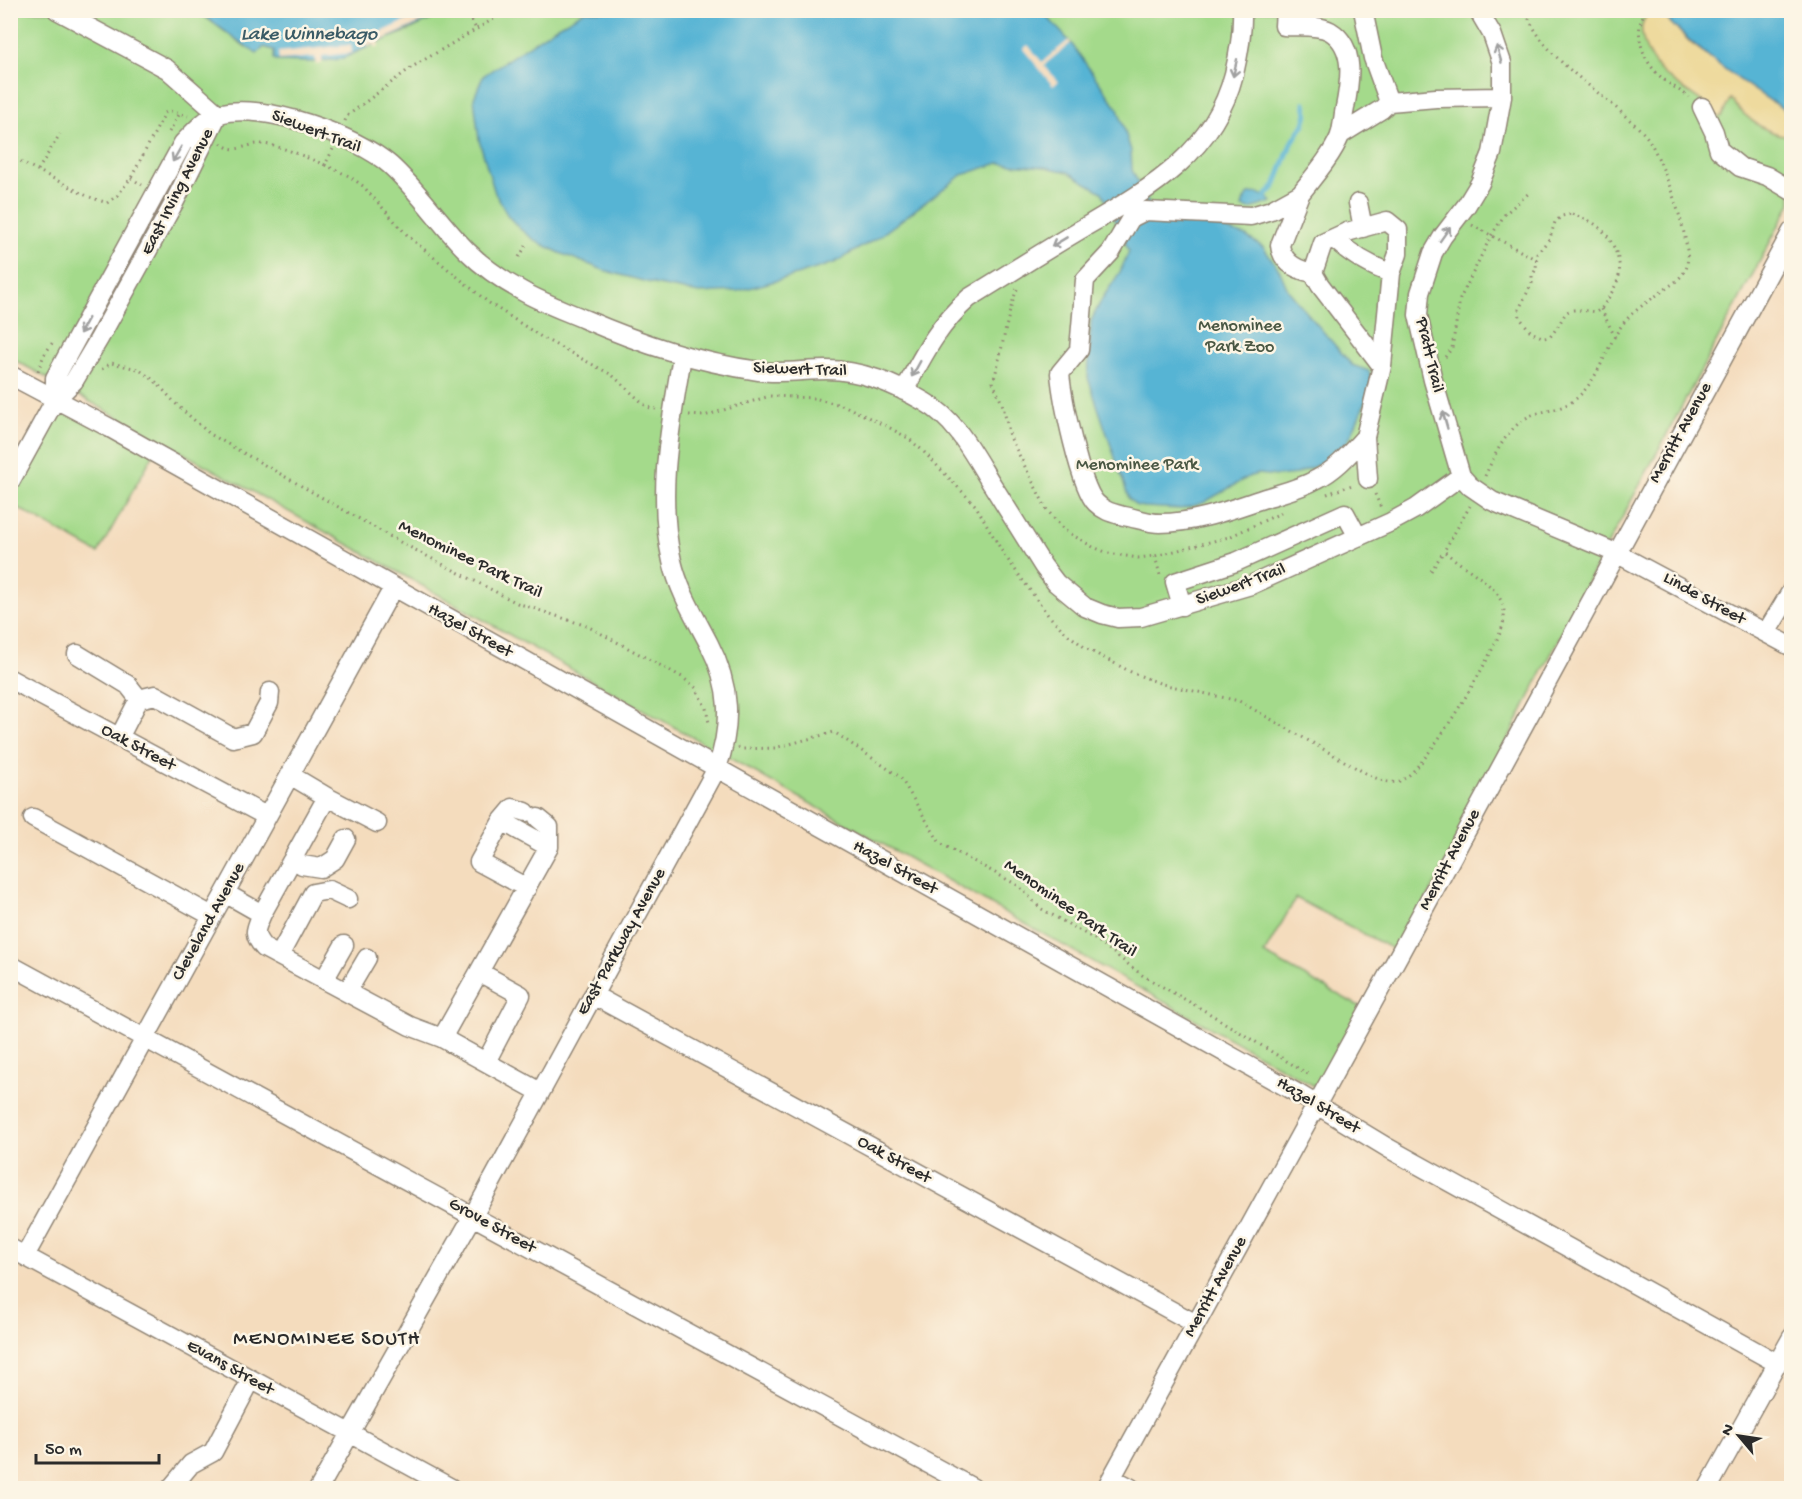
<svg xmlns="http://www.w3.org/2000/svg" width="1802" height="1499" font-family="'Gochi Hand',sans-serif">
  <rect width="100%" height="100%" fill="#fcf5e5"/>
  <filter id="ink" filterUnits="userSpaceOnUse"><feTurbulence type="fractalNoise" baseFrequency=".0167" numOctaves="2"/><feDisplacementMap in="SourceGraphic" scale="12" xChannelSelector="R" yChannelSelector="G"/><feConvolveMatrix kernelMatrix="1 2 1 2 8 2 1 2 1" color-interpolation-filters="sRGB"/></filter>
  <filter id="wash" filterUnits="userSpaceOnUse"><feTurbulence type="fractalNoise" baseFrequency=".008" numOctaves="4" result="noise"/><feDisplacementMap in="SourceGraphic" scale="24" xChannelSelector="R" yChannelSelector="G"/><feGaussianBlur stdDeviation="1.35" result="paint"/><feColorMatrix in="noise" values="0 0 0 0 0 0 0 0 0 0 0 0 0 0 0 0 0 1.4 0 .05"/><feComposite in="paint" operator="in"/></filter>
  <g filter="url(#wash)">
    <rect width="100%" height="100%" fill="#f4dcbd"/>
    <path fill="#a4da8b" stroke="#68825b" stroke-width="1.5" d="M450,10L1659,11C1700,54 1742,81 1791,114V203L1587,583L1400,953L1296,898L1264,954L1368,1011L1323,1091L396,571L11,358V11H197L247,48L264,47L312,62L403,33Z
      M55,400L154,453L98,553L11,504V482Z"/>
    <path fill="#eeda9e" stroke="#8c8264" stroke-width="1.5" d="M1649,11H1659L1693,45L1791,114V135C1767,136 1745,117 1730,99L1722,116L1718,118C1696,88 1659,85 1645,46C1640,29 1640,25 1649,11Z"/>
    <path fill="#56b4d4" stroke="#407080" stroke-width="1.5" d="M197,11H450L341,59L312,62L278,61L274,59V50L264,47L257,54Z
      M585,11H1042L1071,43L1118,109L1131,151L1132,170L1150,206L1246,236L1263,247L1279,269L1288,290L1302,307L1352,365L1369,371L1372,381L1370,391L1353,431L1347,442L1322,463L1297,474L1277,476L1259,474L1250,476L1203,503L1181,509L1144,507L1137,506L1129,499L1088,378L1091,321L1102,299L1120,272L1129,251L1102,192L1068,172L1045,167L999,163L962,175L877,238L834,263L790,277L738,291L699,293L658,285L606,271L560,253L536,241L520,229L508,216L495,193L479,140L474,98L483,76L555,28Z
      M1659,11H1791V114C1743,84 1698,52 1659,11Z
      M1258,193L1267,197L1272,202L1250,209L1242,207L1244,200L1249,194Z"/>
    <path fill="#f4dcbd" d="M429,10L445,11L378,42L379,46L376,48L374,44L368,47L365,40Z
      M1069,40L1071,43L1044,65L1058,82L1053,86L1023,49L1028,45L1042,62Z
      M351,45L352,53L322,56V63L316,65L315,57L279,60L278,52Z"/>
    <g fill="none" stroke-linecap="round" stroke-linejoin="round">
      <path stroke="#56b4d4" stroke-width="5" d="M1266,196L1275,186L1291,144L1304,124L1307,113L1305,103"/>
    </g>
  </g>
  <g filter="url(#ink)">
    <g fill="none" stroke-linecap="round" stroke-linejoin="round">
      <defs>
        <path id="minor" d="M57,10L167,69L218,114
          M1285,10L1284,26C1298,27 1317,24 1330,31C1358,48 1349,87 1344,113C1343,120 1342,129 1340,136C1331,157 1314,176 1300,194
          M1478,10L1492,34L1502,63V97L1492,153L1480,183L1466,206L1443,236L1433,253L1420,293L1418,315L1433,380L1461,476L1470,486L1492,501L1616,553L1792,647
          M1389,102L1436,98L1502,97
          M1702,107L1714,132L1719,150L1740,167L1767,176L1792,191
          M1340,135L1382,109L1389,102L1373,58L1363,10
          M1358,203L1363,228
          M1334,239C1352,255 1369,266 1391,273L1382,366
          M1313,273L1323,243L1347,232L1387,221L1398,230V254L1391,273
          M10,375L110,428L1297,1093L1388,1148L1777,1363
          M904,391C923,356 938,325 969,298C1005,276 1041,253 1078,231C1146,191 1213,156 1234,74C1239,53 1243,32 1242,10
          M55,400V378L183,143C193,133 205,118 219,114C262,101 357,136 390,165C419,191 440,224 467,251C483,267 502,280 522,291C541,302 563,310 584,319C642,344 696,362 759,371C781,374 804,370 827,370C862,370 894,384 925,402C957,420 974,456 993,486C1010,513 1026,539 1043,566L1056,583L1085,607L1102,614L1118,618L1141,617L1251,585L1391,522L1415,509L1461,476
          M1365,437L1382,366L1320,285L1313,273C1297,270 1282,263 1280,245L1300,194L1271,210L1251,216L1145,211L1131,218L1111,252L1085,280L1079,350L1060,373C1062,398 1080,487 1096,503C1105,512 1113,513 1124,516C1136,518 1148,523 1160,523C1195,523 1229,510 1262,499C1280,493 1300,489 1317,479C1337,469 1350,453 1365,437L1368,479
          M10,482L55,400L74,381L99,339L174,203L217,116
          M1182,606L1175,582L1236,562L1345,513L1358,537
          M1766,633L1792,590
          M77,654L128,685L139,699
          M10,679L266,816
          M119,738L139,699L155,695L233,738L253,733L269,703L270,692
          M327,797L377,823
          M33,818L212,916
          M538,818L549,827V847
          M502,821L513,808L526,812
          M293,858L302,865L321,868L335,859L346,839
          M225,893L262,914C255,930 252,934 264,948L410,1026L442,1038L540,1092
          M262,914L327,797L290,775
          M279,956L313,893L329,890L348,899
          M10,965L973,1488
          M479,972L521,995L486,1062
          M324,980L344,945
          M347,992L367,958
          M593,995L1196,1324
          M442,1038L549,847L502,821L479,862L527,888
          M10,1248L451,1488
          M25,1256L393,588
          M1112,1478L1131,1488
          M171,1488L191,1464L213,1452L251,1380
          M319,1488L473,1216L717,768C732,725 731,686 709,644C695,617 679,591 672,561C656,493 671,423 682,356
          M1106,1488L1400,953L1792,231
          M1708,1488L1792,1337"/>
      </defs>
      <use href="#minor" stroke="#908474" stroke-width="21"/>
      <path stroke="#908474" stroke-width="3" stroke-dasharray="1.5 4.5" stroke-linecap="butt" d="M1646,11C1633,28 1641,56 1655,71C1663,81 1678,89 1689,97
        M469,15L476,29
        M345,121L347,116L412,67L509,10
        M169,132L180,113
        M221,143C235,156 246,143 261,144C281,145 307,158 325,165L333,149
        M10,156L87,196L107,203L117,196L131,178L165,113L170,111L188,116
        M325,165L349,176L363,186L408,236L489,303L543,338L612,375L647,407L656,409
        M38,170L60,134
        M131,178L142,185
        M1572,214C1582,218 1593,221 1601,229C1612,239 1622,260 1619,276C1616,287 1608,299 1601,309L1596,312C1557,307 1572,310 1550,337L1544,338L1531,332L1520,318L1519,309L1532,283V276L1536,269L1537,254L1550,238L1555,222L1562,216Z
        M1472,225L1537,260
        M519,257L526,246
        M1017,289C1005,321 1003,350 993,382L1003,406L1010,437L1047,510L1064,530L1093,547L1108,553L1138,558L1155,556L1229,537L1285,511
        M1601,309L1615,337
        M1445,357L1452,348L1460,299L1491,236L1505,214L1530,192
        M102,369L111,363L138,369L155,381L178,406L210,434L400,542L517,603L587,626L682,677L695,687L706,708L709,723
        M38,371L44,355L53,342
        M689,415L704,416L770,396L793,397L814,398L845,406L890,428L908,438L922,450L976,506L1003,553L1048,615L1066,633L1087,649L1133,673L1162,684L1239,701L1367,774C1378,779 1390,786 1402,780C1425,770 1487,664 1498,637C1503,628 1506,616 1503,606C1497,583 1461,567 1444,551L1470,506
        M1485,476C1496,452 1509,423 1535,414C1552,409 1566,409 1580,395C1600,376 1606,347 1622,325C1635,308 1654,298 1671,285C1677,281 1683,275 1686,269C1695,246 1662,161 1649,140C1642,130 1632,122 1623,114C1587,81 1544,58 1525,10
        M1327,494L1355,484
        M1375,494L1382,510
        M1155,556L1160,575
        M1431,571L1444,551
        M738,747L742,749L775,748L834,732L900,777L940,843L1019,886L1040,908L1098,941L1142,975L1207,1012L1311,1076"/>
      <use href="#minor" stroke="#fff" stroke-width="18"/>
    </g>
    <defs><path id="oneway-shaft" d="M-6 0H5M1.5-3L5.5 0L1.5 3" fill="none" stroke-width="1.6" stroke-linecap="round" stroke-linejoin="round" transform="scale(1.5)"/></defs>
    <g stroke="#a0a0a0">
      <use href="#oneway-shaft" transform="translate(1499 54) rotate(-106)"/>
      <use href="#oneway-shaft" transform="translate(1235 68) rotate(103)"/>
      <use href="#oneway-shaft" transform="translate(177 154) rotate(120)"/>
      <use href="#oneway-shaft" transform="translate(1445 234) rotate(-55)"/>
      <use href="#oneway-shaft" transform="translate(1059 242) rotate(149)"/>
      <use href="#oneway-shaft" transform="translate(84 326) rotate(119)"/>
      <use href="#oneway-shaft" transform="translate(916 369) rotate(119)"/>
      <use href="#oneway-shaft" transform="translate(1445 420) rotate(-106)"/>
    </g>
  </g>
  <g text-anchor="middle" dominant-baseline="central" stroke-width="5" stroke-linejoin="round" paint-order="stroke">
    <g font-size="18" fill="#2b2b2b" stroke="#fcf5e5">
      <text transform="translate(316 132) rotate(21)">Siewert Trail</text>
      <text transform="translate(178 192) rotate(-63)">East Irving Avenue</text>
      <text transform="translate(1429 355) rotate(77)">Pratt Trail</text>
      <text transform="translate(800 370) rotate(2)">Siewert Trail</text>
      <text transform="translate(1681 433) rotate(-61)">Merritt Avenue</text>
      <text transform="translate(470 560) rotate(26)">Menominee Park Trail</text>
      <text transform="translate(1241 585) rotate(-20)">Siewert Trail</text>
      <text transform="translate(1704 599) rotate(29)">Linde Street</text>
      <text transform="translate(470 631) rotate(29)">Hazel Street</text>
      <text transform="translate(138 748) rotate(28)">Oak Street</text>
      <text transform="translate(1450 860) rotate(-62)">Merritt Avenue</text>
      <text transform="translate(895 868) rotate(29)">Hazel Street</text>
      <text transform="translate(1070 909) rotate(35)">Menominee Park Trail</text>
      <text transform="translate(209 922) rotate(-61)">Cleveland Avenue</text>
      <text transform="translate(622 942) rotate(-61)">East Parkway Avenue</text>
      <text transform="translate(1318 1106) rotate(31)">Hazel Street</text>
      <text transform="translate(894 1160) rotate(29)">Oak Street</text>
      <text transform="translate(492 1226) rotate(29)">Grove Street</text>
      <text transform="translate(1216 1287) rotate(-61)">Merritt Avenue</text>
      <text transform="translate(230 1368) rotate(29)">Evans Street</text>
    </g>
    <g font-size="18" fill="#495743" stroke="#fcf5e5">
      <text x="1240" y="326">Menominee<tspan x="1240" dy="21">Park Zoo</tspan></text>
      <text x="1137" y="465">Menominee Park</text>
    </g>
    <g font-size="20" font-style="italic" fill="#3a5b66" stroke="#fcf5e5">
      <text x="309" y="35">Lake Winnebago</text>
    </g>
    <g font-size="20" letter-spacing="1.5" fill="#2b2b2b" stroke="#fcf5e5">
      <text x="327" y="1340">MENOMINEE SOUTH</text>
    </g>
  </g>
  <rect width="1802" height="1499" fill="none" stroke="#fcf5e5" stroke-width="36"/>
  <g transform="translate(1739 1436) rotate(299)" stroke="#fcf5e5" stroke-width="4.5" paint-order="stroke">
  <path d="M0-4.5L10 22L0 15L-10 22Z" fill="#2b2b2b"/>
  <text y="-9" font-size="16" font-weight="bold" text-anchor="middle" fill="#2b2b2b">N</text>
  </g>
  <path d="M36 1454v9h123v-9" fill="none" stroke="#2b2b2b" stroke-width="3"/>
  <text x="45" y="1454" font-size="18" fill="#2b2b2b" stroke="#fcf5e5" stroke-width="4.5" paint-order="stroke">50 m</text>
</svg>
